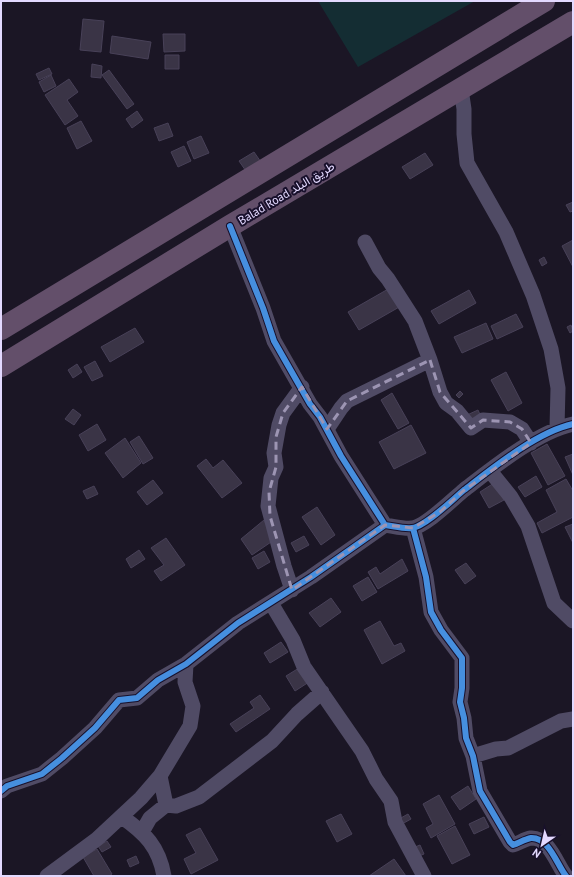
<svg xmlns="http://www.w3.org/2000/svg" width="574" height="877" font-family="'PT Sans',Vazirmatn,sans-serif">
  <rect width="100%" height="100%" fill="#1b1625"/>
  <path fill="#142d33" d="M318,1H475L358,67Z"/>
  <path fill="#3a3446" stroke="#484158" d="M83,19L104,21L101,52L80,50Z
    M163,34H185V51L164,52Z
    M112,36L151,42L148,59L110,53Z
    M165,55H179V69H165Z
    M92,64L102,66L101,78L91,77Z
    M49,68L52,74L39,80L36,74Z
    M109,70L134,104L127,109L102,75Z
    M51,75L56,86L44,92L39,82Z
    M69,79L78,92L67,100L78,116L65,125L45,95Z
    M137,111L143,120L132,128L126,119Z
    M81,121L92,141L77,149L67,128Z
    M168,123L173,136L159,141L154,128Z
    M201,136L209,153L194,159L187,142Z
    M184,146L191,161L178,167L171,152Z
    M254,152L263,165L248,174L239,161Z
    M425,153L433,165L410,179L402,167Z
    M573,202V211L570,212L566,205Z
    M573,240V267L562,246Z
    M544,257L547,263L542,266L539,260Z
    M390,288L401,306L359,330L348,312Z
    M469,290L476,303L439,324L431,311Z
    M516,314L523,327L497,339L491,326Z
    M486,323L493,339L462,353L454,337Z
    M571,325L573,331L570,333L567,327Z
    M135,328L144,342L110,362L101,347Z
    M95,361L103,376L92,381L84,367Z
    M77,364L82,372L73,378L68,370Z
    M506,372L522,403L508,411L491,380Z
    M460,391L463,394L459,398L456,395Z
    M392,393L409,423L398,429L381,400Z
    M73,409L81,415L74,425L65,419Z
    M478,410L482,419L471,424L467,415Z
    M97,424L106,440L88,451L79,435Z
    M411,425L426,453L394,469L379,442Z
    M139,436L153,458L143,464L130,442Z
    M125,438L141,463L123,478L105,453Z
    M547,444L565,476L548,485L531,453Z
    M573,454V475L565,457Z
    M206,459L213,468L223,460L242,483L222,498L197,466Z
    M536,476L542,487L525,497L518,487Z
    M566,479L573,491V517L542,533L537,523L557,512L546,490Z
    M153,480L163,493L147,505L137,492Z
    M494,483L504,500L489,508L480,492Z
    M94,486L98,494L87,499L83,491Z
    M317,507L335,535L321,545L302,517Z
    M264,520L274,540L252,555L241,539Z
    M573,524V543L565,527Z
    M304,536L309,545L296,552L291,543Z
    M166,538L185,565L161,581L154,571L164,565L151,548Z
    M139,550L145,559L131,568L126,559Z
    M264,551L270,562L258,569L252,558Z
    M402,559L408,571L378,589L368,572L376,567L380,574Z
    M466,563L476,576L465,584L455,570Z
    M368,577L377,592L362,601L353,586Z
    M331,598L341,612L320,627L309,613Z
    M380,621L394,646L401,643L405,651L382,664L364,630Z
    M281,642L288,652L270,663L264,653Z
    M299,668L309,682L295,691L286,676Z
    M260,695L270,709L236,732L230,724L254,708L250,702Z
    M468,786L476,799L460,810L451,797Z
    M439,795L455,824L431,838L426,828L433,824L423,804Z
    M341,814L352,834L337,842L326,821Z
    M408,814L411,819L402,824L399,819Z
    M484,817L489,827L474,834L469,824Z
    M455,826L470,855L452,864L437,836Z
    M200,828L218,860L191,874L184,859L196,853L186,835Z
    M107,841L111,847L102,852L98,846Z
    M420,845L424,854L419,856L415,847Z
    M97,849L112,874L109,876H94L83,857Z
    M136,856L139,863L130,867L127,860Z
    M394,859L406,876H369Z"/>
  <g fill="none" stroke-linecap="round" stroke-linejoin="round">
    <path stroke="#504b65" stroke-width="15" d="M461,89L464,109V134L467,163L506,232L533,295L551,349L558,388L557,428
      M230,226L263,308L274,341L310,404L320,417L341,456L385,525C393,526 404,529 412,528C425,527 453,499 464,490C494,467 537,432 573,424
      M365,242L379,268L388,279L415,321L430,360L440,392L446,403L457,411L471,428L483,420L510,422L522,429L531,443
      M327,429L341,408L347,401L430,360
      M490,471L511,497L528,526L554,603L573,621
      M413,528L426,577L431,612L441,630L462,658V688L460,702L464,718L466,738L473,756L480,791L510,842L513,845C519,843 525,839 531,838C549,837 557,865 566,876
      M292,590L284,566L268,506L271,478L276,467L274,453L279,425L283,413L302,387
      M271,603L293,640L304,667L362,751L376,779L391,801L395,822L424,876
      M473,756L496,749L508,748L561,721L573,719
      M160,776L166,805
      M1,791L7,786L42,774L62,758L95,728L119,700L137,698L158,680L186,664L238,623L311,577L385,525
      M122,817C145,833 159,847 164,876
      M142,832L150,818L166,805L176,806L199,797L272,741L297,714L322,692
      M47,876L97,839L141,798L160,776L190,726L193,706L185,682L186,664"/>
    <path stroke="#634f6a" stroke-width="22" d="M1,329L544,1
      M1,366L230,226L573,22"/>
    <defs>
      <path id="cycleway" d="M230,226L263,308L274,341L310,404L320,417L341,456L385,525C393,526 404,529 412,528C425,527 453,499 464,490C494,467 537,432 573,424
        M413,528L426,577L431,612L441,630L462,658V688L460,702L464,718L466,738L473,756L480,791L510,842L513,845C519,843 525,839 531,838C549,837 557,865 566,876
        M1,791L7,786L42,774L62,758L95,728L119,700L137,698L158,680L186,664L238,623L311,577L385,525"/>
    </defs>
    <use href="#cycleway" stroke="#18102b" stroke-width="8"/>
    <use href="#cycleway" stroke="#468fdf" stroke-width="6"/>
  </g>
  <path fill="none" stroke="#9d95b3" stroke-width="3" stroke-dasharray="8 5" stroke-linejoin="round" d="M430,360L440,392L471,428L483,420L510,422L522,429L531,443L463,491L440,512L413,528L385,525L292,590L270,516L269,492L276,467V437L283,413L302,387L327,429L347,401Z"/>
  <g text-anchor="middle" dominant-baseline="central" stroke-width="4" stroke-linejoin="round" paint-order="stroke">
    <g font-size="12" fill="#e3d9ff" stroke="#18102b">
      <text transform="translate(286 193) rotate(-31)">Balad Road طريق البلد</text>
    </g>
  </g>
  <rect width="574" height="877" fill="none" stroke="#e3d9ff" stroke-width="4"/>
  <g transform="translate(542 845) rotate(214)" stroke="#18102b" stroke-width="3" paint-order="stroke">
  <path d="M0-3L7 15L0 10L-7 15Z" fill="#e3d9ff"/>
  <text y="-6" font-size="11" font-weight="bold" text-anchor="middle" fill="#e3d9ff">N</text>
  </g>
</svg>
